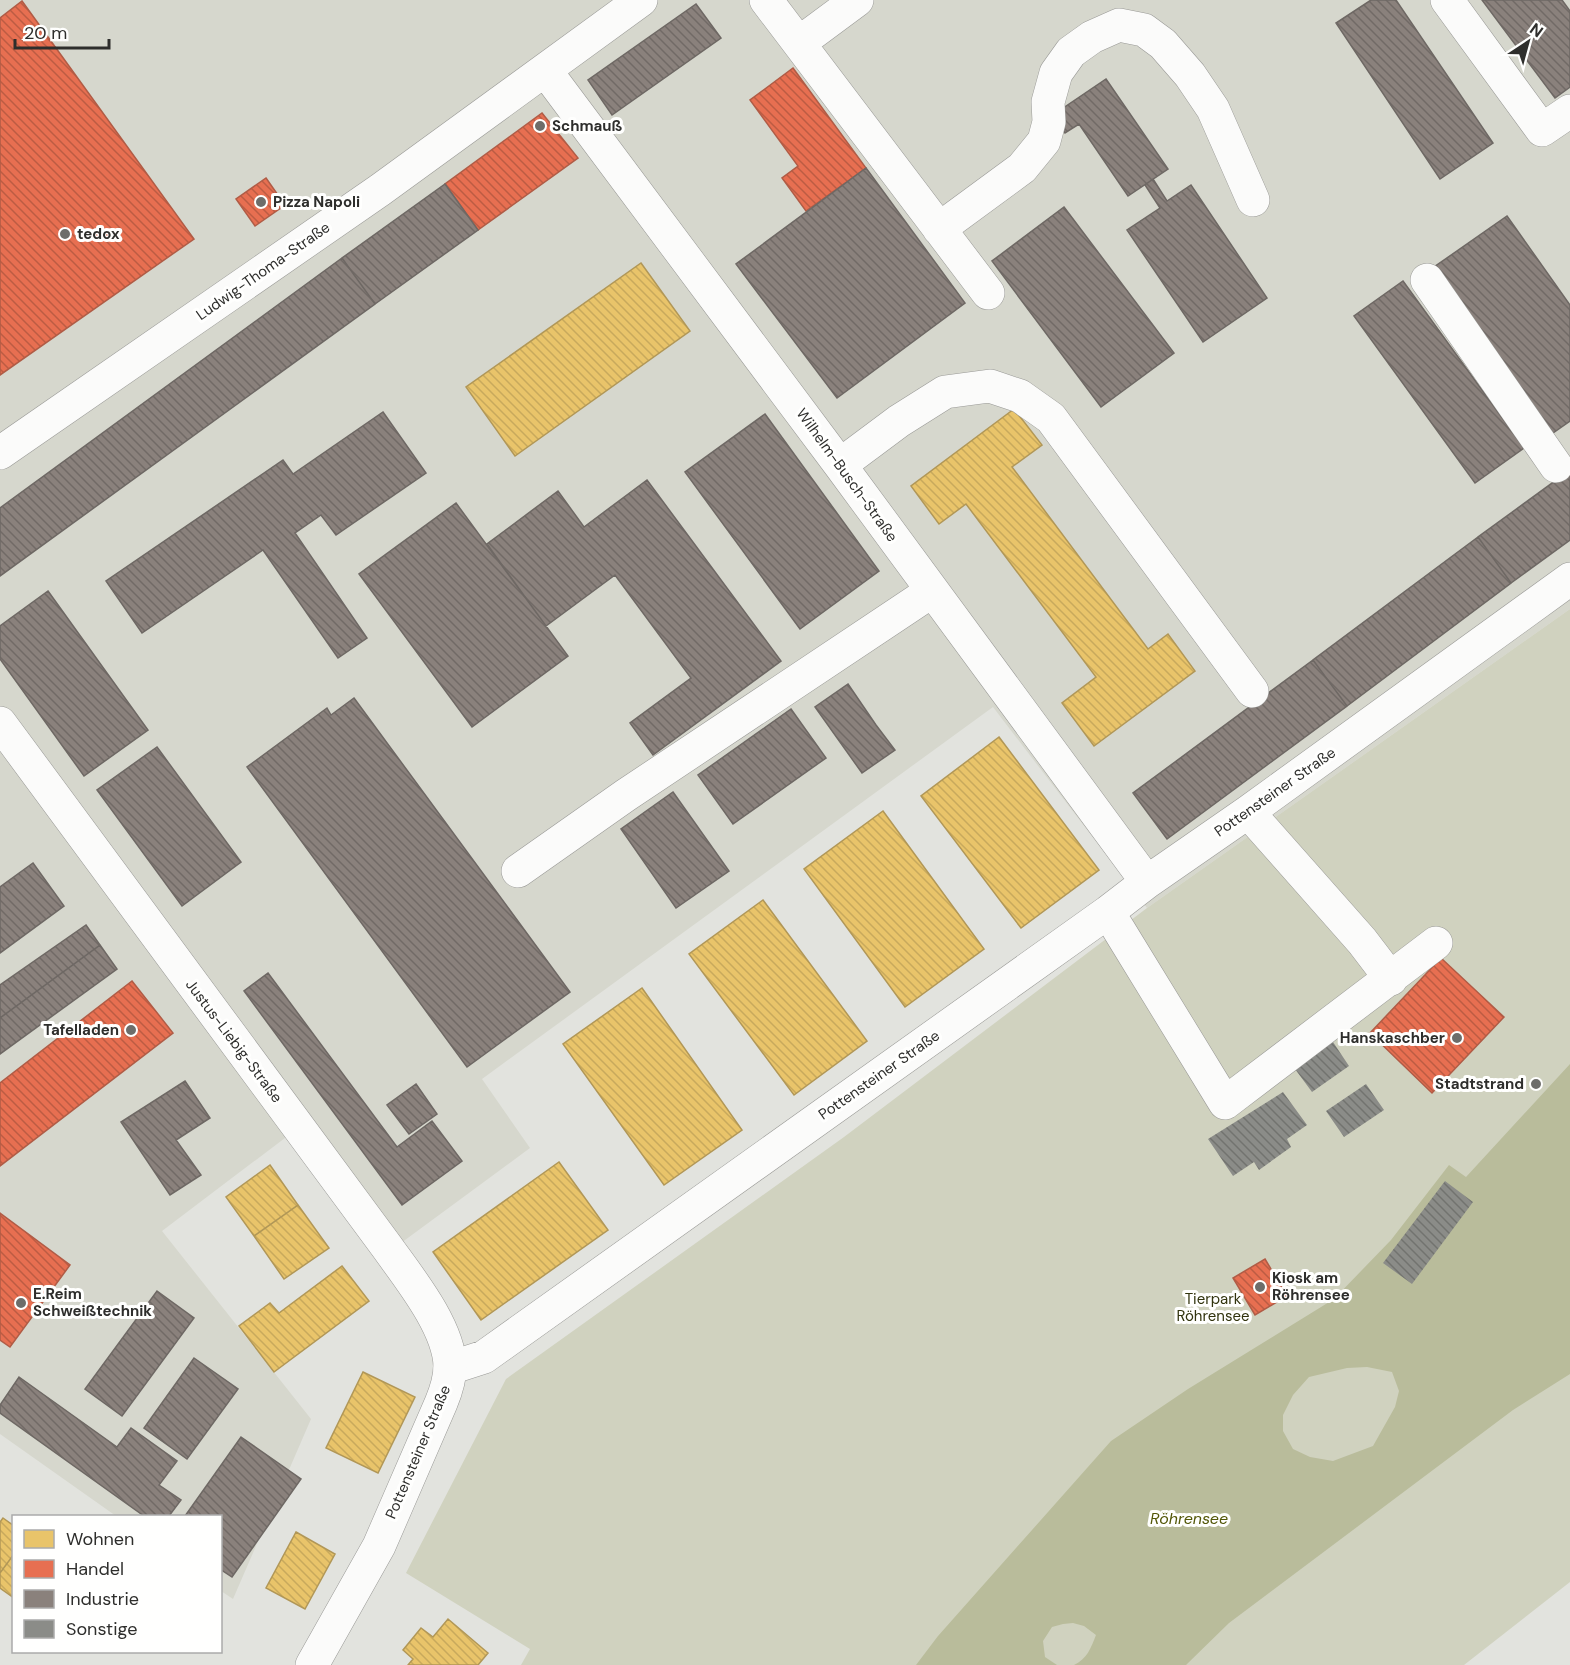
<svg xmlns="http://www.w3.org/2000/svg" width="1570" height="1665" font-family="'DM Sans',sans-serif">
  <defs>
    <pattern id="homes-back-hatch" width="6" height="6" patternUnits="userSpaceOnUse" patternTransform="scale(1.5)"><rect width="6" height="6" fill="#e9c46a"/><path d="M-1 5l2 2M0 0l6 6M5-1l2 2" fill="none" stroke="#c8a95c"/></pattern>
    <pattern id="shops-back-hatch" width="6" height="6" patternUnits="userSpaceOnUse" patternTransform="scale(1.5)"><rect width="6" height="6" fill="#e76f51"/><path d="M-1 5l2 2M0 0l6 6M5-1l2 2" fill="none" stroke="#bc5c43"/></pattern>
    <pattern id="industry-back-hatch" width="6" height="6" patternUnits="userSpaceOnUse" patternTransform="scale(1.5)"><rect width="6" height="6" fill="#8a817c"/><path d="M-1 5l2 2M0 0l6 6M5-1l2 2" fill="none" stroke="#716a66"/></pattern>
    <pattern id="building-back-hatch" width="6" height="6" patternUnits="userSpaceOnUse" patternTransform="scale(1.5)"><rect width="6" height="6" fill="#8b8c88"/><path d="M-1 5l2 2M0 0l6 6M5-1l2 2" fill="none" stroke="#72736f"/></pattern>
  </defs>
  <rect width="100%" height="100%" fill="#e2e3de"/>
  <path fill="#d6d7cd" d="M0,0H1570V609L1147,908L993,707L482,1079L530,1148L401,1243L310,1119L162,1231L311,1419L233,1599L221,1591L220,1516H116L0,1434Z"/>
  <path fill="#d0d2bf" d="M1570,609V1582L1464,1665H521L530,1649L406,1573L506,1379L844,1137L1147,908Z"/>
  <path fill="#b9bc9b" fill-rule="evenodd" d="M1570,1064V1374L1513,1410L1229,1623L1186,1665H1074C1087,1659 1091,1648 1096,1635L1084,1626L1073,1623L1063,1624L1052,1627L1043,1641L1045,1657L1057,1665H916L938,1636L1111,1441L1188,1389L1334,1299L1391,1240L1449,1165L1466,1177ZM1367,1367L1392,1372L1399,1391L1395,1407L1373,1446L1333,1461L1310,1457L1293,1449L1283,1431V1415L1293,1395L1309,1377L1347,1368Z"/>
  <path fill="url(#homes-back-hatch)" stroke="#b19757" stroke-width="1.5" d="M641,263L690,331L515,456L466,387Z
    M1014,409L1042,445L1012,467L1148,649L1168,634L1195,671L1094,746L1062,703L1096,677L966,504L939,524L911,486Z
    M999,737L1099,870L1021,928L921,796Z
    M883,811L984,949L905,1007L804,869Z
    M763,900L867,1041L794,1095L689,954Z
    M642,988L742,1130L664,1185L563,1044Z
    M559,1162L608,1230L481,1320L433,1252Z
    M270,1165L298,1205L254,1236L226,1197Z
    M298,1205L329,1248L284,1279L254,1236Z
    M342,1266L369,1301L274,1372L239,1326L270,1303L279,1313Z
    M363,1372L415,1397L378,1473L326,1448Z
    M3,1518L14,1526V1554L0,1573V1522Z
    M296,1532L335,1554L305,1609L266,1588Z
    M14,1554V1598L0,1588V1573Z
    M448,1619L488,1653L478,1665H408L413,1659L403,1650L421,1628L433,1637Z"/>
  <path fill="url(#shops-back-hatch)" stroke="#b05c46" stroke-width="1.5" d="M22,1L194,239L0,375V18Z
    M793,68L866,168L806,211L782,178L798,166L750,100Z
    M542,113L578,158L478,230L445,184Z
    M266,178L285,205L255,226L236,199Z
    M1441,958L1504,1017L1432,1093L1370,1033Z
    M132,981L173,1033L0,1166V1083Z
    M0,1213L70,1265L10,1347L0,1340Z
    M1265,1259L1287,1296L1255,1315L1233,1278Z"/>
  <path fill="url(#industry-back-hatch)" stroke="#6e6864" stroke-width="1.5" d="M1371,0H1396L1493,143L1440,179L1336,23Z
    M1482,0H1562L1570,11V87L1555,98Z
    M696,4L721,38L612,115L588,80Z
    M1106,79L1168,169L1128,196L1079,124L1065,133L1053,115Z
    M866,168L965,303L837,398L736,264Z
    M1153,179L1167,201L1191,185L1267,298L1203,342L1127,230L1160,208L1145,185Z
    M445,184L478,230L375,304L342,258Z
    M1064,207L1174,353L1101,407L992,261Z
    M1507,216L1570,305V421L1553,433L1434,267Z
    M342,258L375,304L0,576V508Z
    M1403,281L1524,448L1475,483L1354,316Z
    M383,412L426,473L336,535L321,515L295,533L367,638L338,658L263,550L142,633L106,581L283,460L293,474Z
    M765,414L879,571L800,629L685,472Z
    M1570,470V540L1511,583L1478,537Z
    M647,480L781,661L653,755L630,723L691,678L615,575L546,626L487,544L558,491L584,527Z
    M456,503L568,656L472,727L359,574Z
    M1478,537L1511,583L1347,706L1313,660Z
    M48,591L148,730L84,776L0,659V626Z
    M1313,660L1347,706L1167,839L1133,793Z
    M848,684L876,725L895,750L862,773L815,707Z
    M354,698L570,992L467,1067L247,767L327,708L331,715Z
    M791,709L826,758L733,824L698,775Z
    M157,747L241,862L182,906L97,790Z
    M673,792L729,871L676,908L621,829Z
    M33,863L64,906L0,953V887Z
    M86,925L100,945L0,1018V985Z
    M100,945L117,969L0,1054V1018Z
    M268,973L397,1147L432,1121L462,1161L402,1205L244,991Z
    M185,1081L210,1118L176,1140L201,1175L170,1195L121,1122Z
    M416,1084L437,1114L409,1134L387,1105Z
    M157,1291L194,1318L122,1416L85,1389Z
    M194,1358L238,1389L187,1459L144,1428Z
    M19,1377L117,1447L131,1428L177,1461L159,1485L181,1500L169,1516H144L0,1413V1405Z
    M241,1437L301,1479L232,1577L220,1569V1516H185Z"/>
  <path fill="url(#building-back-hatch)" d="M1333,1042L1349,1066L1312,1092L1295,1069Z
    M1366,1084L1384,1110L1344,1137L1326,1111Z
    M1283,1092L1307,1125L1287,1139L1291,1147L1259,1170L1254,1162L1233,1176L1208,1139Z
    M1445,1181L1473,1202L1412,1284L1383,1263Z"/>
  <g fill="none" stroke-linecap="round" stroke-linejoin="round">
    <defs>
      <path id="minor" d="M766,0L988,293
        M1447,0L1542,130L1570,111
        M799,43L857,0
        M545,70L840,465L1147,882
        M939,229L1022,168L1044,141L1049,122L1048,102L1056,73L1071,52L1092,37L1119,25L1144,30L1163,44L1190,75L1213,109L1253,200
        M1427,280L1556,466
        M0,453L380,190L641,0
        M840,465L899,421L945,392L990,386L1020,396L1051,418L1252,691
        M1248,812L1362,941L1391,979
        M518,871L626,795L932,591
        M1108,912L1225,1103L1436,943
        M450,1368L484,1357L1108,912L1147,882L1248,812L1570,579"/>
      <path id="major" d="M0,723L387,1247C409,1278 449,1327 450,1366C450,1379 446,1391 441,1403L379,1546L312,1665"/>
    </defs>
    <use href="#minor" stroke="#999996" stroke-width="34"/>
    <use href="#major" stroke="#999996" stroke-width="34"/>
    <use href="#minor" stroke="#fbfbfa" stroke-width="33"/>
    <use href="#major" stroke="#fbfbfa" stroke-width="33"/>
  </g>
  <g fill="#6d6d6a" stroke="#fffffe" stroke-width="2">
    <circle cx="540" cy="126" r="6"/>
    <circle cx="261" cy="202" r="6"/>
    <circle cx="65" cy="234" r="6"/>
    <circle cx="131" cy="1030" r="6"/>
    <circle cx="1457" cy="1038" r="6"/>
    <circle cx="1536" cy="1084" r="6"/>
    <circle cx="1260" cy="1287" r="6"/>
    <circle cx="21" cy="1303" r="6"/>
  </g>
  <g text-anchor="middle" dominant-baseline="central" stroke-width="6" stroke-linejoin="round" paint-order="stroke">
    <g font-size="15" font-weight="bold" fill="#2e2e2c" stroke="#fffffe" text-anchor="start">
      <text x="552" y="126">Schmauß</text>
      <text x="273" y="202">Pizza Napoli</text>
      <text x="77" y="234">tedox</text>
      <text x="119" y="1030" text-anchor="end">Tafelladen</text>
      <text x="1445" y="1038" text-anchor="end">Hanskaschber</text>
      <text x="1524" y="1084" text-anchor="end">Stadtstrand</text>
      <text x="1272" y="1278">Kiosk am<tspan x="1272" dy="17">Röhrensee</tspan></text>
      <text x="33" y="1294">E.Reim<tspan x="33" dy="17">Schweißtechnik</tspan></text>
    </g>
    <g font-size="15" fill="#2e2e2c" stroke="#fffffe">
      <text transform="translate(263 271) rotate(-35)">Ludwig-Thoma-Straße</text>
      <text transform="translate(847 475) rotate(54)">Wilhelm-Busch-Straße</text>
      <text transform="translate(1275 792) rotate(-35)">Pottensteiner Straße</text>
      <text transform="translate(234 1041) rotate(53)">Justus-Liebig-Straße</text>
      <text transform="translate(879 1075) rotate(-35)">Pottensteiner Straße</text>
      <text transform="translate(418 1452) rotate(-67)">Pottensteiner Straße</text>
    </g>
    <g font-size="15" fill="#31330d" stroke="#fffffe">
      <text x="1213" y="1299">Tierpark<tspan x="1213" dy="17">Röhrensee</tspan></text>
    </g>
    <g font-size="16" font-style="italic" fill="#535708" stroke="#fffffe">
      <text x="1189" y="1518">Röhrensee</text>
    </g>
  </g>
  <rect x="12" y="1515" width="210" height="138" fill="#fffffe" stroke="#ababaa" stroke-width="1.5"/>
  <rect x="24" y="1530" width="30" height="18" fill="#e9c46a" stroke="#ababaa" stroke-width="1.5"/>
  <text x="66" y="1545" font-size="18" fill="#2e2e2c">Wohnen</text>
  <rect x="24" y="1560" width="30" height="18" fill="#e76f51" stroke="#ababaa" stroke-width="1.5"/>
  <text x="66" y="1575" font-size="18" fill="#2e2e2c">Handel</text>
  <rect x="24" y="1590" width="30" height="18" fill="#8a817c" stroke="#ababaa" stroke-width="1.5"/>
  <text x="66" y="1605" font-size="18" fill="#2e2e2c">Industrie</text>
  <rect x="24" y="1620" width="30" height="18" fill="#8b8c88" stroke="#ababaa" stroke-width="1.5"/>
  <text x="66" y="1635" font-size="18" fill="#2e2e2c">Sonstige</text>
  <g transform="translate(1528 42) rotate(36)" stroke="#fffffe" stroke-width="4.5" paint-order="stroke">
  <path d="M0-4.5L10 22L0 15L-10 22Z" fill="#2e2e2c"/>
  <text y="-9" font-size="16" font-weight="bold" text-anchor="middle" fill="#2e2e2c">N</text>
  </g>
  <path d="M15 39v9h94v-9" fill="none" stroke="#2e2e2c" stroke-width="3"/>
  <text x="24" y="39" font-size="18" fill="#2e2e2c" stroke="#fffffe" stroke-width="4.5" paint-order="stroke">20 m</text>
</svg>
